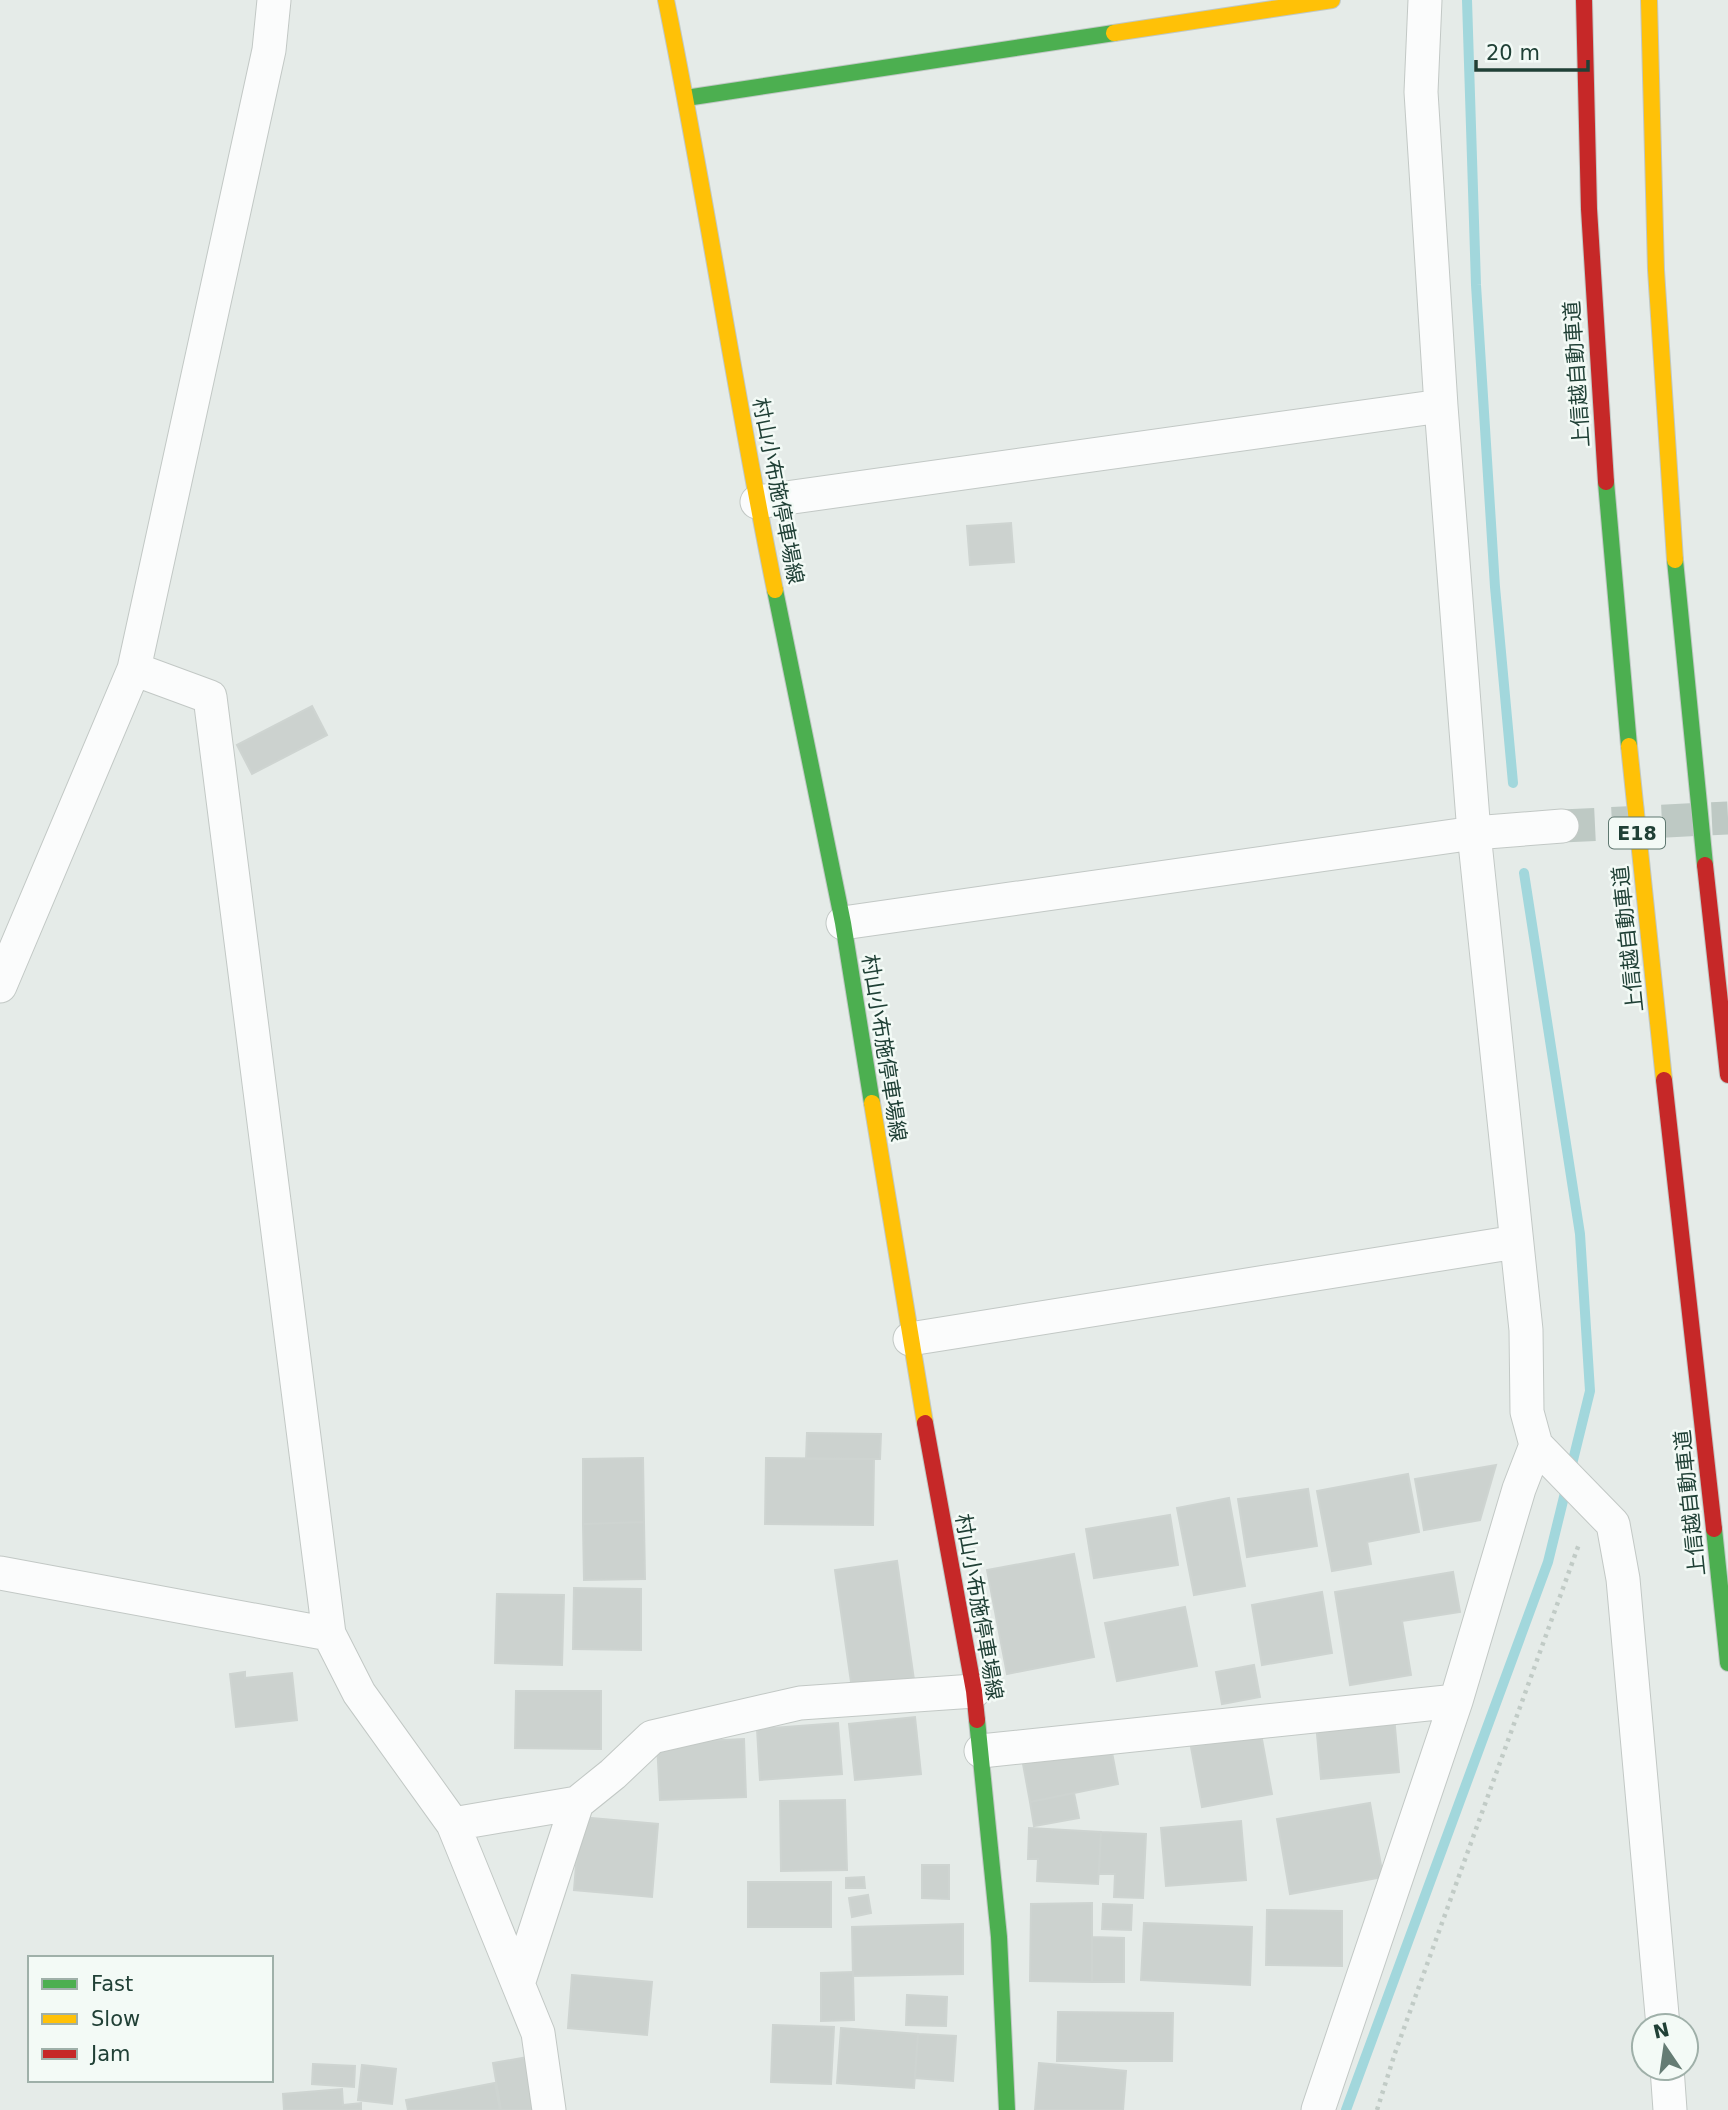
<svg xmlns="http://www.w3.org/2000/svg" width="1728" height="2110" font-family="'DejaVu Sans','Noto Sans JP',sans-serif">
  <rect width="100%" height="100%" fill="#e5ebe8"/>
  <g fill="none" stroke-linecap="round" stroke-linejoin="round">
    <path stroke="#a2d7dc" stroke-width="10" d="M1467,0L1476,285L1495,587L1513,783
      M1346,2110L1548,1562L1590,1391L1580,1234L1524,873"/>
  </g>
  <path fill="#ccd2cf" stroke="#ced4d1" stroke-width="2" d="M1011,523L1014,562L970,565L967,526Z
    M312,706L327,735L252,774L237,745Z
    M807,1433L881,1434L880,1459H806Z
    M643,1458L644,1522L583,1524V1459Z
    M766,1458L874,1459L873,1525L765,1524Z
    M1496,1465L1480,1520L1424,1530L1415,1479Z
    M1408,1474L1419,1532L1367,1542L1371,1564L1332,1571L1317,1491Z
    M1308,1489L1317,1546L1247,1557L1238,1499Z
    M1229,1498L1245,1586L1194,1595L1177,1508Z
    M1170,1515L1178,1565L1094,1578L1086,1529Z
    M644,1522L645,1579L584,1580L583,1524Z
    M1074,1554L1094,1657L1007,1674L987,1570Z
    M897,1561L914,1680L852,1689L835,1570Z
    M1453,1572L1460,1612L1402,1621L1411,1675L1350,1685L1335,1592Z
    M574,1588L641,1589V1650L573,1649Z
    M1322,1592L1332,1653L1262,1665L1252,1605Z
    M497,1594L564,1595L562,1665L495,1663Z
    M1185,1607L1197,1666L1117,1681L1105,1623Z
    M1254,1665L1260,1697L1222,1704L1216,1672Z
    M245,1672V1678L292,1673L297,1720L236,1727L230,1674Z
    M516,1691H601V1749L515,1748Z
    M1394,1716L1399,1772L1321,1779L1316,1723Z
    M915,1717L921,1774L855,1780L849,1724Z
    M838,1723L842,1774L760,1780L757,1729Z
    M1261,1734L1272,1794L1202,1807L1191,1747Z
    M744,1739L746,1797L660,1800L657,1743Z
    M1111,1747L1118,1784L1030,1802L1023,1764Z
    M1074,1793L1079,1818L1034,1826L1030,1802Z
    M845,1800L847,1870L781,1871L780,1801Z
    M1370,1803L1383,1877L1290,1894L1277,1819Z
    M580,1817L658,1824L652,1897L574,1890Z
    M1241,1821L1246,1880L1166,1886L1161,1828Z
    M1029,1828L1101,1832L1098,1884L1037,1881L1038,1859H1028Z
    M1101,1832L1146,1834L1143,1898L1114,1897L1115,1874H1099Z
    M922,1865H949V1899L922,1898Z
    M864,1877L865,1888H846V1878Z
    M748,1882H831V1927H748Z
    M868,1895L871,1913L852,1917L849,1898Z
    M1092,1903V1982L1030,1981L1031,1904Z
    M1103,1904L1132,1905L1131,1930L1102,1929Z
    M1267,1910L1342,1911V1966L1266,1965Z
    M1144,1923L1252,1927L1250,1985L1141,1980Z
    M963,1924V1974L853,1976L852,1927Z
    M1092,1937L1124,1938V1982H1092Z
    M853,1972L854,2020L821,2021V1973Z
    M572,1975L652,1982L647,2035L568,2028Z
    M907,1995L947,1997L946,2026L906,2025Z
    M1058,2012L1173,2013L1172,2061H1057Z
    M773,2025L834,2027L831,2084L771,2082Z
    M841,2028L918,2034L914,2088L837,2083Z
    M918,2034L956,2036L953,2081L915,2078Z
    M528,2057L537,2110H501L493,2063Z
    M1039,2063L1126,2071L1123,2110H1035Z
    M313,2064L355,2066L354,2087L312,2084Z
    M362,2065L396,2069L392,2104L358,2100Z
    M495,2083L500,2110H408L406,2100Z
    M342,2089L343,2105L361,2103V2110H284L283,2094Z"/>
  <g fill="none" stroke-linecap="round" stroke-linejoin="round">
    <path stroke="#bec9c4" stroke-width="33" stroke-dasharray="33 17" stroke-linecap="butt" d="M1562,826L1728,818"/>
    <defs>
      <path id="street" d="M1425,0L1421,92L1441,406L1474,833L1526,1330L1527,1412L1536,1445L1613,1524L1623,1579L1663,2026
        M757,502L1441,406
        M134,669L210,697L329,1634L359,1693L453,1824L538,2033L549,2110
        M843,923L1474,833L1562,826
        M0,986L134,669L269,50L274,0
        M910,1339L1516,1242
        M0,1573L329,1634
        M981,1751L1456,1701
        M453,1824L577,1803
        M519,1981L577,1803L613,1774L652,1737L800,1703L974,1691
        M1667,2068L1670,2110
        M1318,2110L1456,1701L1519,1489L1536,1445"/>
      <path id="fast" d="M686,98L1114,33
        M1606,482L1629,746
        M1675,560L1705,865
        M775,590L843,923L872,1103
        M1714,1529L1728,1663
        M977,1720L999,1937L1007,2110"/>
      <path id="slow" d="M666,0C706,196 735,394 775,590
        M1649,0L1656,270L1675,560
        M1114,33L1332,0
        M1629,746L1664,1080
        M872,1103L925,1423"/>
      <path id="jam" d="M1584,0L1589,209L1606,482
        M1705,865L1728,1075
        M1664,1080L1714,1529
        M925,1423L974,1691L977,1720"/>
    </defs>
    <use href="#street" stroke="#c2c8c5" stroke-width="35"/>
    <use href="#fast" stroke="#c0c8c5" stroke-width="18"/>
    <use href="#slow" stroke="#c0c8c5" stroke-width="18"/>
    <use href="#jam" stroke="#c0c8c5" stroke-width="18"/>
    <path stroke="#c1cbc6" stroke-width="4.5" stroke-dasharray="3.5 5" stroke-linecap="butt" d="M1377,2110L1395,2053L1579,1544"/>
    <use href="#street" stroke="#fbfcfc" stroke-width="33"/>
    <use href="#fast" stroke="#4caf50" stroke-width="16"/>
    <use href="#slow" stroke="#ffc107" stroke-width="16"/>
    <use href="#jam" stroke="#c62828" stroke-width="16"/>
  </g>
  <g text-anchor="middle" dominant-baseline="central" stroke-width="5" stroke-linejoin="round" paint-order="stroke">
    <rect fill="#f3faf6" stroke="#5f7870" stroke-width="2" x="1609" y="817.5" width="56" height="31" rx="5"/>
    <g font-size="19" font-weight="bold" fill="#204036">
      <text x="1637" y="833">E18</text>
    </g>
    <g font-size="21" fill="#204036" stroke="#f3faf6">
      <text transform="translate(1577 374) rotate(-94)">上信越自動車道</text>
      <text transform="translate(778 491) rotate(79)">村山小布施停車場線</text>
      <text transform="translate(1628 939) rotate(-96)">上信越自動車道</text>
      <text transform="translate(884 1048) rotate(81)">村山小布施停車場線</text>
      <text transform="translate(1690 1503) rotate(-96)">上信越自動車道</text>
      <text transform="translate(979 1607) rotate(80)">村山小布施停車場線</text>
    </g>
  </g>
  <rect x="28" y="1956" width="245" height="126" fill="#f3faf6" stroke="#9fb0a9" stroke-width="2"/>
  <rect x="42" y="1979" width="35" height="10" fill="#4caf50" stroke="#9fb0a9" stroke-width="2"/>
  <text x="91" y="1991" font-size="21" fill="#204036">Fast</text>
  <rect x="42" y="2014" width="35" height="10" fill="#ffc107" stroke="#9fb0a9" stroke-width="2"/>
  <text x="91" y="2026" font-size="21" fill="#204036">Slow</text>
  <rect x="42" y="2049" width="35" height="10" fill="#c62828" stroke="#9fb0a9" stroke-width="2"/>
  <text x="91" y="2061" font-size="21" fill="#204036">Jam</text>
  <g transform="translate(1665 2047) rotate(347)"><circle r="33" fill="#f3faf6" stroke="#9fb0a9" stroke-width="2"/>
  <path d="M0-5L12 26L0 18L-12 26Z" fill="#657c74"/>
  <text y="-10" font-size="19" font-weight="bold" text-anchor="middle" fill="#204036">N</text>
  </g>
  <path d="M1476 60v10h112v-10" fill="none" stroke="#204036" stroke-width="3.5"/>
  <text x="1486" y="60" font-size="21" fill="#204036" stroke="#f3faf6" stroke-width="5" paint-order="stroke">20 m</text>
</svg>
